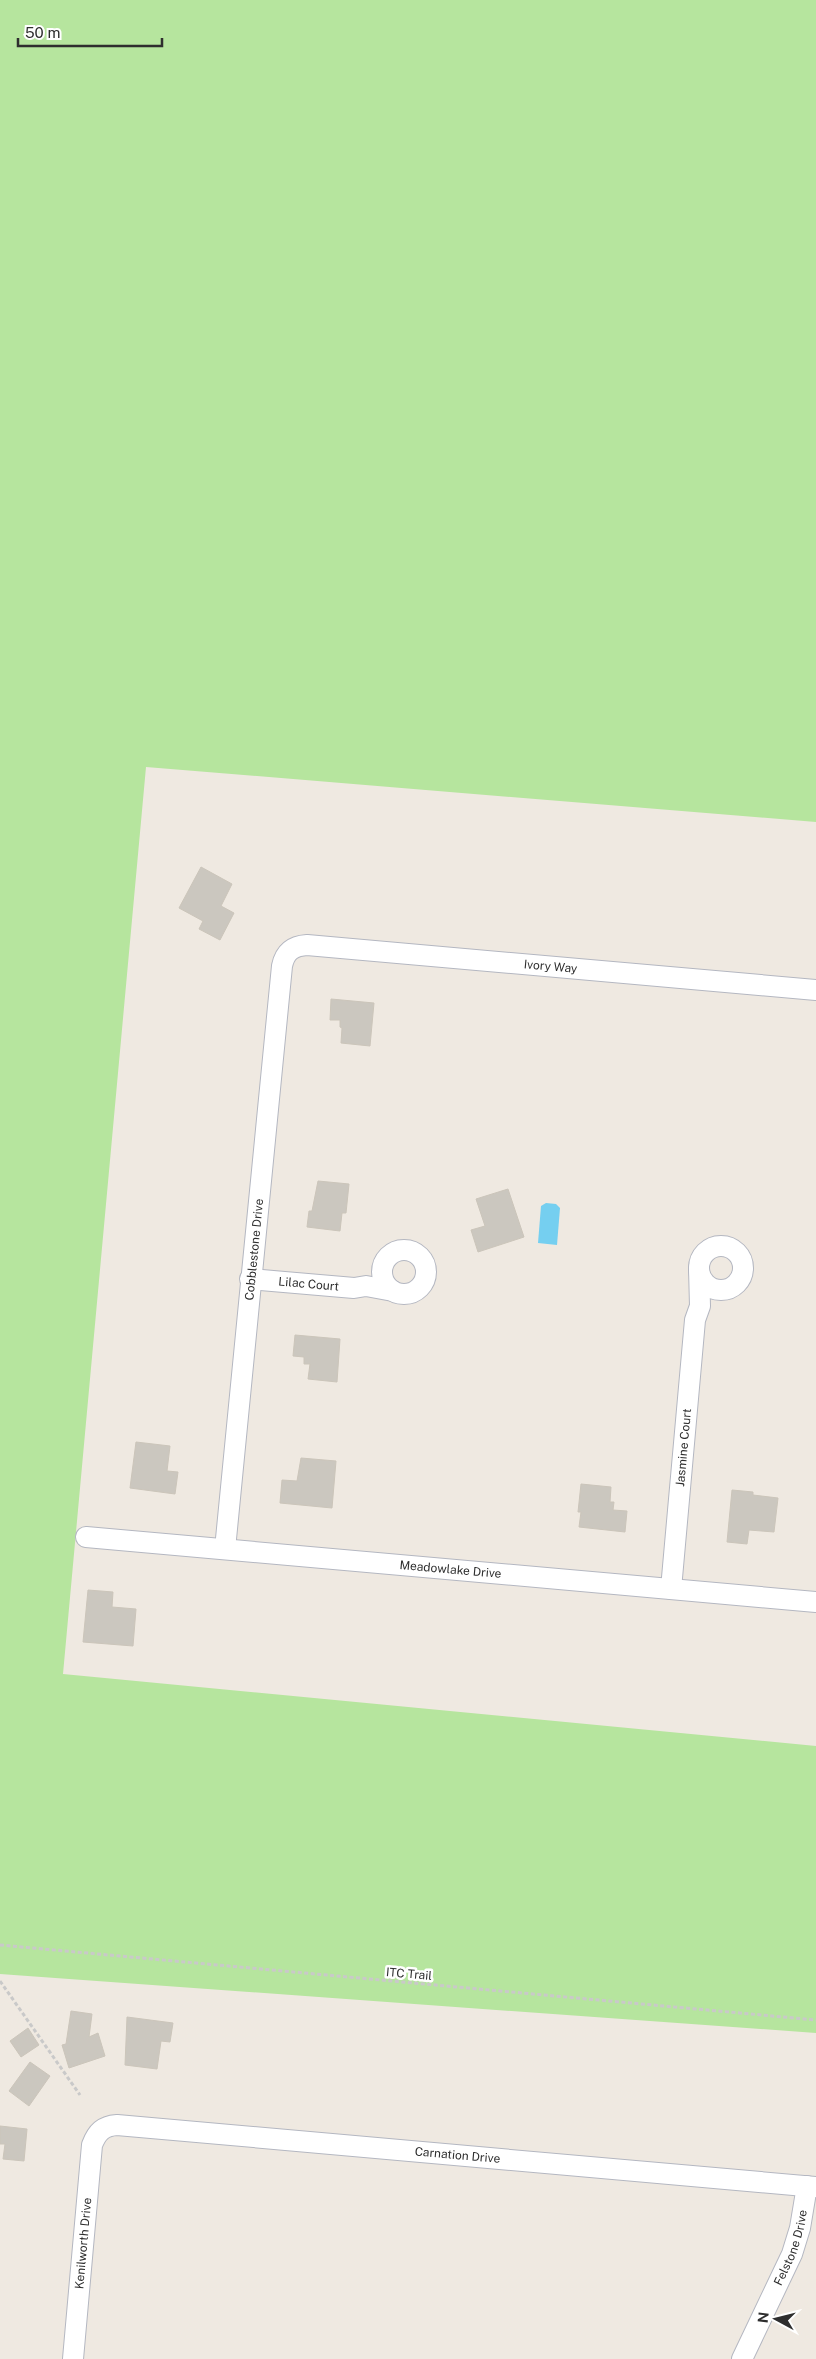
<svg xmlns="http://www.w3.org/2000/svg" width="816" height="2359" font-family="'Public Sans',sans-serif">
  <rect width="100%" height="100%" fill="#efe9e1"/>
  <path fill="#b6e59e" d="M0,0H816V822L146,767L63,1674L816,1746V2033L0,1974Z"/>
  <path fill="#75cff0" d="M546,1203L556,1204L560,1208L557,1245L538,1243L541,1206Z"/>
  <path fill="#cbc7bf" stroke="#cbc5ba" d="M201,867L232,884L221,906L234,913L220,940L199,929L203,921L179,908Z
    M331,999L374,1003L370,1046L341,1043L342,1028L340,1027V1020H330Z
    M318,1181L349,1184L346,1213H342L340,1231L307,1227L309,1211H312Z
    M508,1189L524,1237L478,1252L471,1230L485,1226L476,1199Z
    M295,1335L340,1339L337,1382L308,1379L310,1364H304V1357L293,1356Z
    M136,1442L170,1446L167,1471L178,1472L175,1494L130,1488Z
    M301,1458L336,1461L332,1508L280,1503L282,1480L297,1481Z
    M581,1484L611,1487L610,1502H614L613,1510L627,1511L625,1532L579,1527L581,1512H578Z
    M732,1490L753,1492V1495L778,1498L774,1532L749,1530L747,1544L727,1542Z
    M88,1590L113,1592L112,1607L136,1609L133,1646L83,1642Z
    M71,2011L92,2014L89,2037L98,2033L105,2056L69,2068L62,2045L66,2044Z
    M127,2017L173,2023L170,2042L161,2041L157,2069L125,2065Z
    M28,2028L39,2045L21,2057L10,2041Z
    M30,2062L50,2076L29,2106L9,2091Z
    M0,2126L27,2129L24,2161L3,2159L5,2144H0Z"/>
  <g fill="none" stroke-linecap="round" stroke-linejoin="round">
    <defs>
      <g id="street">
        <circle cx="721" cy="1268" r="22"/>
        <circle cx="404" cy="1272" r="22"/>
        <path id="s1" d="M250,1279L354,1288L366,1286L393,1291"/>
        <path id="s2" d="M86,1537L816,1602"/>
        <path id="s3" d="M225,1549L282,966C285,952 292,946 307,945L816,990"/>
        <path id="s4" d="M671,1589L695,1320L700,1306L699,1268"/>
        <path id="s5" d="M73,2359L92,2145C97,2132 103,2126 117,2125L816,2187"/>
        <path id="s6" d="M742,2359L792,2254L800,2228L807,2186"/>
      </g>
    </defs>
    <use href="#street" stroke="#b4b7c1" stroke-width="22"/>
    <path stroke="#c9c9c9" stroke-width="3" stroke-dasharray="4 2.5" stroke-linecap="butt" d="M0,1945L816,2020
      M0,1981L80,2095"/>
    <use href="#street" stroke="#fff" stroke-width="20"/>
  </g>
  <g text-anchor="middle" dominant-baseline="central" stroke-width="5" stroke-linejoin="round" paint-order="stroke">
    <g font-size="12" fill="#2e2e2e" stroke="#fff">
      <text stroke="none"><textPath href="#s3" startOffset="866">Ivory Way</textPath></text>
      <text stroke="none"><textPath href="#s3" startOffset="301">Cobblestone Drive</textPath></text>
      <text stroke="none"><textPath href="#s1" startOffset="59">Lilac Court</textPath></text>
      <text stroke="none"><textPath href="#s4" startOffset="142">Jasmine Court</textPath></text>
      <text stroke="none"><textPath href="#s2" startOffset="366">Meadowlake Drive</textPath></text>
      <text transform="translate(409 1974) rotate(5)">ITC Trail</text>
      <text stroke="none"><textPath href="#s5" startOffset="591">Carnation Drive</textPath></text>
      <text stroke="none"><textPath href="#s5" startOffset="116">Kenilworth Drive</textPath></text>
      <text stroke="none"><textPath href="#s6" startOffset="122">Felstone Drive</textPath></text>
    </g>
  </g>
  <g transform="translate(776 2319) rotate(277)" stroke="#ffffff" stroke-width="4" paint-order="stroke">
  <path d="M0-4L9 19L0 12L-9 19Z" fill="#2e2e2e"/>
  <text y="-8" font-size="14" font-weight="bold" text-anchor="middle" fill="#2e2e2e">N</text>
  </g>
  <path d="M18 38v8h144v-8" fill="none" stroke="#2e2e2e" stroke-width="2.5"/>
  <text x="25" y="38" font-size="15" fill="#2e2e2e" stroke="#ffffff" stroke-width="4" paint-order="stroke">50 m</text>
</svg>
